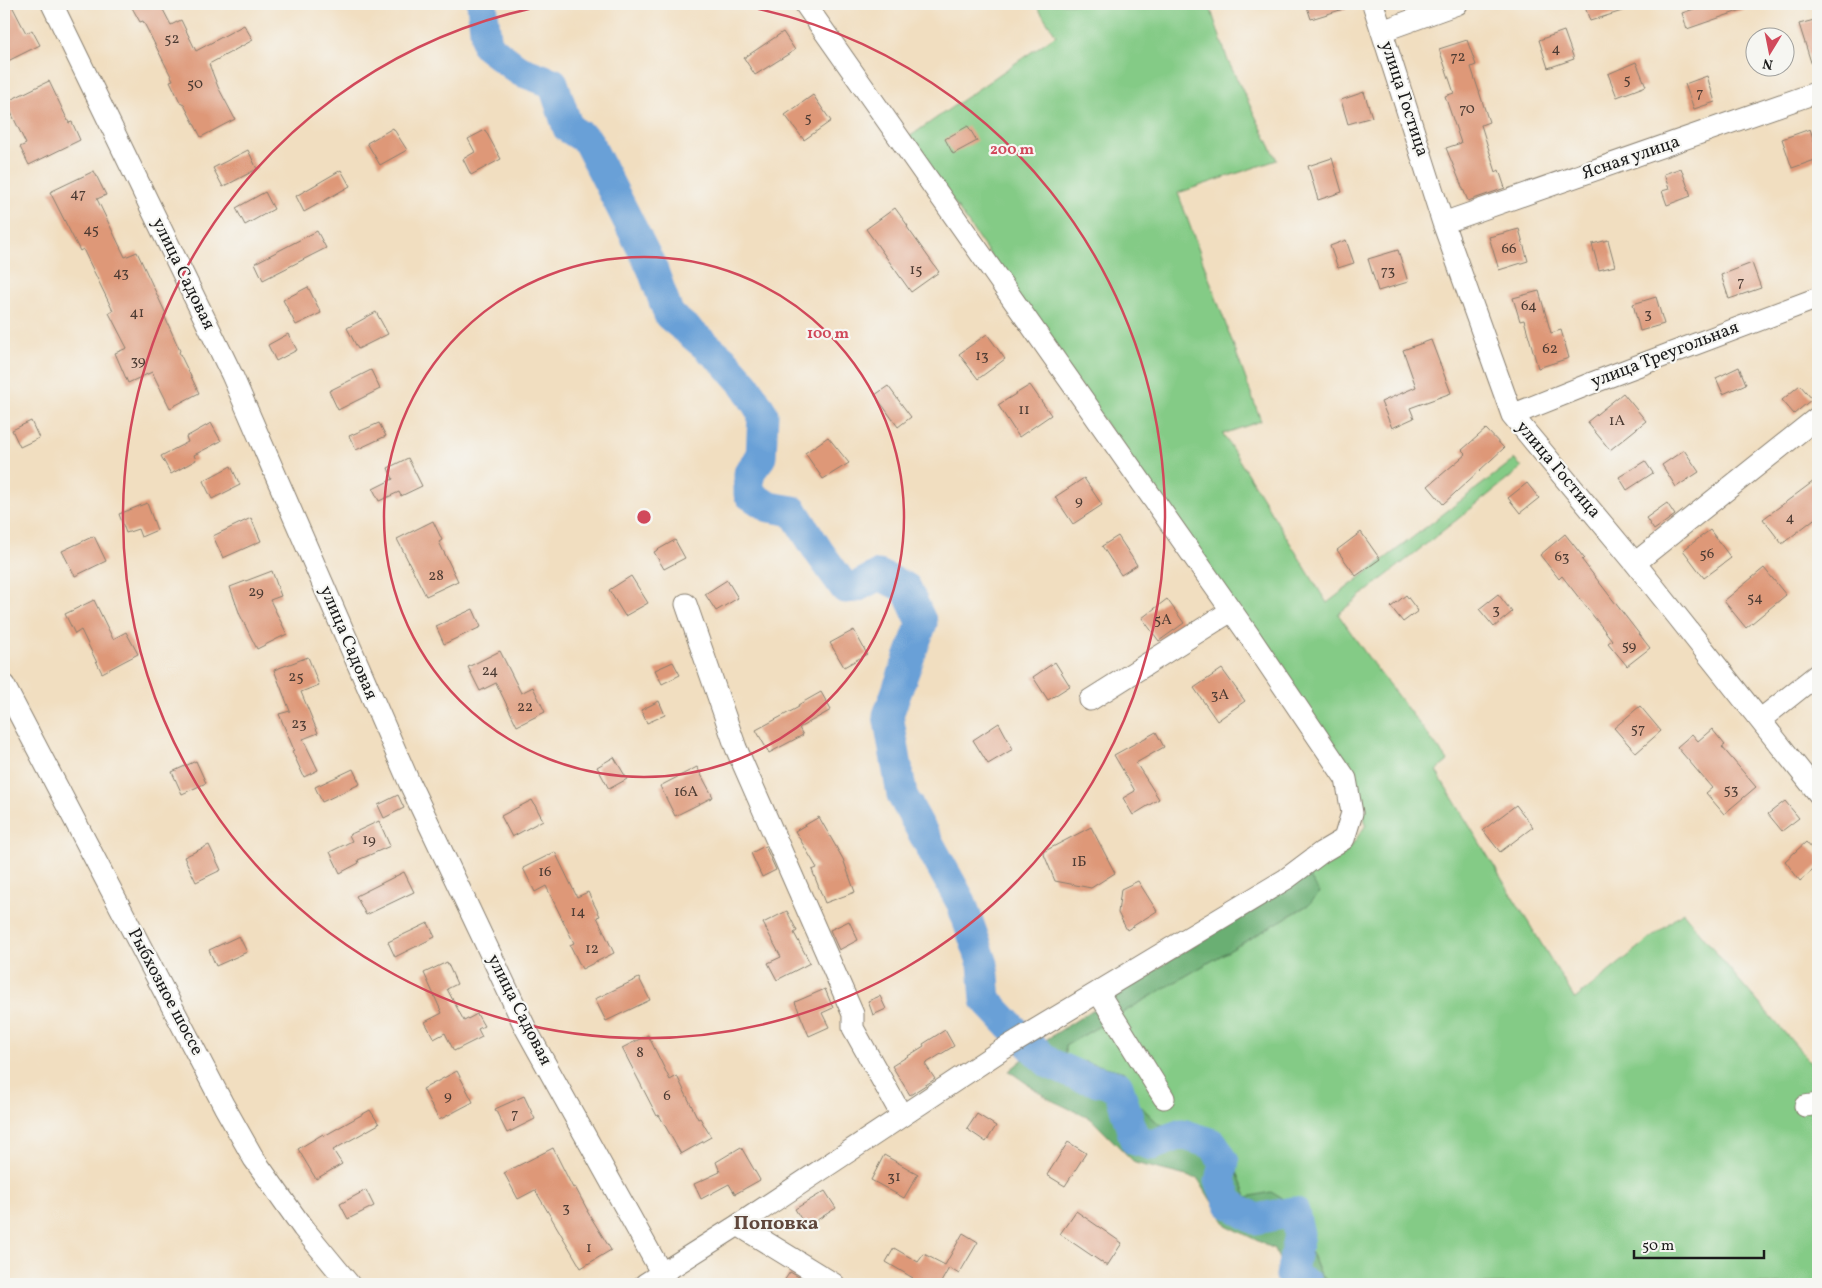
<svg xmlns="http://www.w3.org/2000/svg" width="1822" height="1288" font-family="Vollkorn,serif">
  <rect width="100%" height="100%" fill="#f6f6f2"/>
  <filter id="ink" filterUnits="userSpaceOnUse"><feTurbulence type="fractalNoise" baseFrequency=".02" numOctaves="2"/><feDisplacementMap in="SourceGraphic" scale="10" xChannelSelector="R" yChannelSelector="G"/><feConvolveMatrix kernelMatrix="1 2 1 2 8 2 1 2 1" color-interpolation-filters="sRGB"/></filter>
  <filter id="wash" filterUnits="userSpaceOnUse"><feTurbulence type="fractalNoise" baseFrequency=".0096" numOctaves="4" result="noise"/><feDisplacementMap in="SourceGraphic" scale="20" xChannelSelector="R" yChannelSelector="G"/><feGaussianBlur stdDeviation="1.12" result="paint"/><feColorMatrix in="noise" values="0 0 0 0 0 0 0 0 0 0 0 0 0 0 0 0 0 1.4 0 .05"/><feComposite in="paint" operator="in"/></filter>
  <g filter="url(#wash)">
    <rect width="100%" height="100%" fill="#f1dec0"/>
    <path fill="#84cb86" stroke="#507451" d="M1035,4H1209L1228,61L1277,160L1178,193L1261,421L1223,434L1327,603L1515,459L1522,468L1338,614L1373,664L1448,761L1436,771L1575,999L1683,912L1737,978L1818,1071V1284H1332L1320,1275L1308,1244L1305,1212L1247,1197L1227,1147L1194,1126L1160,1125L1137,1103L1125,1072L1065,1057V1046L1308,905L1307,873L1334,859L1351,846L1366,825L1358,791L909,137L1056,35Z"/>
    <path fill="#6baf73" stroke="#446648" d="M1307,873L1320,893L1308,905L1065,1046V1057L1125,1072L1137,1103L1160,1125L1194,1126L1227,1147L1247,1197L1271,1192L1305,1212L1308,1245L1320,1275L1332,1284H1288L1284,1269L1274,1249L1226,1225L1198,1179L1135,1163L1091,1119L1049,1099L1009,1071L1047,1039Z"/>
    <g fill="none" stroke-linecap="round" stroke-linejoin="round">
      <path stroke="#69a0d7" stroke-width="31" d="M482,4L487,46L520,71L553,83L568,128L587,140L652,268L669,315L723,360L745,385L763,414L761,457L749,473V494L769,507L793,511L819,552L845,588L856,587L879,575L906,588L922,623L888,715L902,795L961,902L983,964L986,1000L1017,1033
        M1032,1047L1049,1063L1078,1076L1118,1086L1135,1140L1152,1145L1182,1134L1213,1144L1224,1162L1220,1181L1229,1203L1255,1219L1294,1212L1299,1234L1291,1276L1307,1284"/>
    </g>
    <g id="blocks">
      <path fill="#de9878" d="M4,4H11L26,33L32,30L40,45L4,63Z
        M130,4H160L171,25L181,20L196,51L244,25L253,40L209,64L218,87L235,119L201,137L183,103L181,104L170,81L173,80L143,21L140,22Z
        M1306,4H1349L1350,7L1311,19Z
        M1584,4H1634L1635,7L1590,21Z
        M1692,4H1753V6L1687,29L1682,13L1694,9Z
        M1818,19V75H1815L1799,24Z
        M1564,31L1574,59L1548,68L1539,40Z
        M783,32L795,50L755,75L744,58Z
        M1467,40L1476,65L1471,67L1489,122L1481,125L1496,172L1499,170L1505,188L1468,201L1446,148L1461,143L1445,96L1454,93L1439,49Z
        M1636,62L1646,86L1617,97L1608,74Z
        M1707,76L1715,102L1694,109L1685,84Z
        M49,81L69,123L72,122L80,140L29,165L20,147L26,144L6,102Z
        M1364,92L1372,117L1348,124L1341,100Z
        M813,95L831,121L804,140L785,115Z
        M968,126L977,141L953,154L945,139Z
        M393,128L407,150L380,165L367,143Z
        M1810,129L1818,152V159L1792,168L1782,139Z
        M485,130L501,159L471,175L463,159L475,152L468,139Z
        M248,150L257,169L223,187L213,168Z
        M1332,158L1342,192L1318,200L1308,166Z
        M1681,168L1691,196L1667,205L1662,191L1669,189L1664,174Z
        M341,170L350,186L304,212L296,196Z
        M94,171L106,195L97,199L125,257L137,252L166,314L164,315L180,351L179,352L199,393L170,408L152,372L128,383L115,353L127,348L109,313L113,311L83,249L80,251L50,192Z
        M265,192L274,209L245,225L236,208Z
        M895,208L908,226L907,227L939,272L911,292L866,229Z
        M1519,229L1528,261L1499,270L1489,237Z
        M317,231L326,248L263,280L255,263Z
        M1346,240L1354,263L1338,268L1330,246Z
        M1608,240L1615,266L1599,270L1592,244Z
        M1398,250L1408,282L1378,291L1368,259Z
        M1752,263L1761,288L1729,299L1721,275Z
        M308,287L321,313L296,325L283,300Z
        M1539,291L1551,333L1561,330L1569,358L1538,368L1524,320L1520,321L1513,298Z
        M1656,297L1664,324L1640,331L1633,304Z
        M376,312L388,334L358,349L347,328Z
        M288,334L297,350L276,361L268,345Z
        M987,334L1005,359L978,379L959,354Z
        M1431,340L1451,393L1410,408L1414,418L1392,428L1381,402L1416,387L1403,350Z
        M1739,367L1746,384L1723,394L1716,378Z
        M371,370L380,389L338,410L329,391Z
        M1030,385L1051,415L1019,437L998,405Z
        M1800,385L1812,399L1794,414L1782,400Z
        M888,386L911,417L898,427L875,395Z
        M1623,393L1646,421L1610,450L1587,422Z
        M31,421L39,438L20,447L12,430Z
        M211,423L221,441L194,455L196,460L171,474L161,456L188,442L186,437Z
        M379,423L386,436L356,450L349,436Z
        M1486,429L1504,448L1443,504L1428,486L1466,454L1462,450Z
        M828,437L849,463L823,479L805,453Z
        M1684,450L1699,472L1676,487L1662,465Z
        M408,458L422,486L401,496L399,492L379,501L373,489L393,479L388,468Z
        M1645,461L1653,473L1627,490L1619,477Z
        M231,466L240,485L212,499L203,481Z
        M1084,478L1102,505L1073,524L1055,497Z
        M1818,478V516L1782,544L1763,519Z
        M1527,483L1539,498L1520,513L1508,498Z
        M147,503L157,530L141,537L138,529L126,533L119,514Z
        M1667,503L1675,515L1654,530L1646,518Z
        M251,518L261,541L223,558L213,536Z
        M433,521L442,540L439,542L458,581L426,596L397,539Z
        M1710,530L1731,558L1704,578L1683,550Z
        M1361,532L1380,559L1356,576L1337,550Z
        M1565,534L1584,558L1582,560L1650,648L1627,666L1608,643L1612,640L1562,576L1559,579L1540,555Z
        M94,536L106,561L75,576L62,551Z
        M1118,536L1137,565L1121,575L1102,546Z
        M675,540L685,558L664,569L654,552Z
        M1764,568L1786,595L1746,628L1724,601Z
        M272,571L281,596L270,600L287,634L257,649L240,615L230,587Z
        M631,576L648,603L625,616L609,590Z
        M727,580L738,598L716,611L705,594Z
        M1498,594L1512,612L1494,627L1479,609Z
        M1406,595L1418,611L1403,622L1391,607Z
        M1167,599L1184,623L1159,641L1142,618Z
        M94,600L113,639L126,632L138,654L102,673L81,630L75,634L65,614Z
        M473,609L481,627L444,644L436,626Z
        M854,630L867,654L844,667L830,643Z
        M500,651L521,693L533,687L545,712L517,726L496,683L480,691L468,667Z
        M308,657L319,685L301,692L318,733L303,739L318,770L304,777L292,751L294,750L279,714L290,711L274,670Z
        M673,662L680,675L662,684L655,670Z
        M1055,662L1070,686L1048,700L1033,677Z
        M1222,669L1245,701L1217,721L1194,688Z
        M821,692L831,710L799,728L803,735L769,753L756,730L799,707L798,705Z
        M659,701L665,715L647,723L641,710Z
        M1640,706L1661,731L1636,753L1614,728Z
        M999,723L1013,749L988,764L973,740Z
        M1712,729L1725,745L1722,747L1756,787L1724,814L1706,793L1712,788L1677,747L1692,734L1698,741Z
        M1156,732L1164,747L1136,763L1159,799L1133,815L1123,798L1135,791L1114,755Z
        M614,757L627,779L609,789L597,767Z
        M196,761L206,783L182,794L172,772Z
        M697,767L713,797L675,816L660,786Z
        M353,769L360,784L322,802L315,787Z
        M398,795L404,808L384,818L378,805Z
        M532,800L543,820L512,837L501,816Z
        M1785,801L1799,818L1782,831L1768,814Z
        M1516,805L1533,827L1500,852L1483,830Z
        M819,817L843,859L855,892L825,903L812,870L817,868L795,831Z
        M379,821L390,846L358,860L359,863L340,873L330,852L352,841L349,835Z
        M1091,827L1115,873L1091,888L1055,881L1043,852Z
        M1806,842L1818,856V866L1800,881L1785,861Z
        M209,845L221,870L196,882L184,857Z
        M765,846L776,870L762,877L751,853Z
        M555,852L577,897L588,892L600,916L597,917L614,953L582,969L570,945L574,943L546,886L535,892L523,868Z
        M404,872L414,892L366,915L356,896Z
        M1138,881L1157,911L1127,930L1118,913L1121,889Z
        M787,911L797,931L794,933L810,963L777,980L768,963L781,957L763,923Z
        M849,921L858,940L839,950L830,930Z
        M428,923L435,937L395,957L388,942Z
        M239,936L247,952L216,966L209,950Z
        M447,962L457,984L447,989L464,1021L477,1014L484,1026L478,1029L482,1037L454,1051L445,1033L434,1039L425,1022L442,1013L424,973Z
        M639,978L650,1000L606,1021L595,999Z
        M825,989L833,1008L822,1013L829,1027L809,1036L795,1002Z
        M880,996L886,1009L873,1015L868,1001Z
        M945,1030L954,1046L925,1064L935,1079L910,1095L892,1066L924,1046L923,1044Z
        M648,1035L670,1080L677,1076L698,1119L700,1118L711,1137L681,1154L659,1115L657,1116L622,1048Z
        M457,1071L473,1102L439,1120L423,1089Z
        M524,1096L535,1119L507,1133L495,1109Z
        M370,1110L379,1124L333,1150L342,1164L316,1179L298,1149L323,1134L324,1136Z
        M977,1114L996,1126L986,1142L967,1129Z
        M1068,1142L1086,1153L1065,1186L1047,1175Z
        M741,1147L760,1180L735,1194L729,1184L701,1199L694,1184L720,1172L716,1162Z
        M553,1148L573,1188L575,1187L588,1211H587L611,1250L581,1268L535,1190L518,1199L504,1173Z
        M884,1155L918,1174L904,1198L871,1180Z
        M366,1190L374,1206L348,1219L340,1204Z
        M825,1191L836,1208L806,1227L795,1209Z
        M1076,1211L1122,1243L1107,1266L1060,1234Z
        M963,1233L978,1242L959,1274L949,1268L940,1284H910L913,1278L886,1262L894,1248L918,1262L924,1254L945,1265Z
        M790,1272L811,1284H782Z"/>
    </g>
  </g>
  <g filter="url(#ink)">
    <use href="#blocks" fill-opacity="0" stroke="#867d6e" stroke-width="1"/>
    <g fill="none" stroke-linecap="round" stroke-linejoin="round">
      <defs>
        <path id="minor" d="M52,4L232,375L409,782L526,1029L662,1274
          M1373,4L1443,223L1512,415L1635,563L1818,793
          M1382,31L1457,4
          M1443,223L1818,92
          M1512,415L1592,383L1818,298
          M1635,563L1818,417
          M686,604L736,748L853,1014V1028L902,1116
          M4,685L224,1106L254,1159L303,1228L349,1284
          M1090,700L1231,611
          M1760,720L1818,674
          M1098,992L1164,1098
          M1805,1106L1818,1104
          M738,1225L834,1284
          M645,1284L738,1225L1000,1051L1286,879L1322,852L1344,839L1352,813L1346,779L1248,634L805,4"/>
      </defs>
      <use href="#minor" stroke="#867d6e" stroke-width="23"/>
      <use href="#minor" stroke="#fff" stroke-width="21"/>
    </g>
  </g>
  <g fill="none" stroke="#d1495b" stroke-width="2.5">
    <circle cx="644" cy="517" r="260"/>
    <path d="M734 4A521 521 0 1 1 554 4"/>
  </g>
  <g text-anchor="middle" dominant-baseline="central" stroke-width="4.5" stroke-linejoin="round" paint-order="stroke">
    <g font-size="15" fill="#4c3b33">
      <text x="172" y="39">52</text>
      <text x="1556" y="49">4</text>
      <text x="1458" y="57">72</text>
      <text x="1627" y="80">5</text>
      <text x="195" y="84">50</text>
      <text x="1700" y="93">7</text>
      <text x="1467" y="109">70</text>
      <text x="808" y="118">5</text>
      <text x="78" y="194">47</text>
      <text x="91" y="230">45</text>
      <text x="1509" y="249">66</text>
      <text x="916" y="270">15</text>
      <text x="1388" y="271">73</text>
      <text x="121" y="273">43</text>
      <text x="1741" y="282">7</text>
      <text x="1529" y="306">64</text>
      <text x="137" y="313">41</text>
      <text x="1648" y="314">3</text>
      <text x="1550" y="349">62</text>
      <text x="982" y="356">13</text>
      <text x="138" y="361">39</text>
      <text x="1024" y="410">11</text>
      <text x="1617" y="421">1А</text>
      <text x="1079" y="501">9</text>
      <text x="1790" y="518">4</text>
      <text x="1707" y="554">56</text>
      <text x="1562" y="557">63</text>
      <text x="436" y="576">28</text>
      <text x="256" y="592">29</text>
      <text x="1755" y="598">54</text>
      <text x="1496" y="610">3</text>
      <text x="1163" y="620">5А</text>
      <text x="1629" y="646">59</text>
      <text x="490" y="671">24</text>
      <text x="296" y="677">25</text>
      <text x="1220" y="695">3А</text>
      <text x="525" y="707">22</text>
      <text x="299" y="724">23</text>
      <text x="1638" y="729">57</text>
      <text x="1731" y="790">53</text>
      <text x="686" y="792">16А</text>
      <text x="369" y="840">19</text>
      <text x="1079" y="862">1Б</text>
      <text x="545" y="872">16</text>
      <text x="578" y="912">14</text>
      <text x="592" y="949">12</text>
      <text x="640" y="1053">8</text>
      <text x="448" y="1096">9</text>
      <text x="667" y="1096">6</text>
      <text x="515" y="1114">7</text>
      <text x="894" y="1177">31</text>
      <text x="566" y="1208">3</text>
      <text x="589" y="1248">1</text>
    </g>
    <g font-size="18" fill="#1c1c1c" stroke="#f6f6f2">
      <text transform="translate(1404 99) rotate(72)">улица Гостица</text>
      <text transform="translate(1631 158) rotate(-19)">Ясная улица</text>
      <text transform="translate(183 274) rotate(64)">улица Садовая</text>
      <text transform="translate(1665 355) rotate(-21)">улица Треугольная</text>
      <text transform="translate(1558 470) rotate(50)">улица Гостица</text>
      <text transform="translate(348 643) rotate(67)">улица Садовая</text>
      <text transform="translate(165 992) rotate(62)">Рыбхозное шоссе</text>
      <text transform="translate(519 1010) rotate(63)">улица Садовая</text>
    </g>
    <g font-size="20" font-weight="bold" fill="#60473c" stroke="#f6f6f2">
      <text x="776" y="1224">Поповка</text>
    </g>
  </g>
  <circle cx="644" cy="517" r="8" fill="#d1495b" stroke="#f6f6f2" stroke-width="2.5"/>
  <g font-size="15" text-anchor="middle" font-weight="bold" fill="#d1495b" stroke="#f6f6f2" stroke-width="4.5" stroke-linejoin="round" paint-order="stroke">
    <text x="1012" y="154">200 m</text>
    <text x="828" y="338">100 m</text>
  </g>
  <rect width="1822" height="1288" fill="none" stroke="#f6f6f2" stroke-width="20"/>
  <g transform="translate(1770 52) rotate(190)"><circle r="24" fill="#f6f6f2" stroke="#9f9f9c"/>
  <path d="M0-4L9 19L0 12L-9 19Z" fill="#d1495b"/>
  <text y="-8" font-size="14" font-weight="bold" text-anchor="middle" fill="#1c1c1c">N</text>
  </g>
  <path d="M1634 1250v8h130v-8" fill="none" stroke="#1c1c1c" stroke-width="2.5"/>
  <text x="1642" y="1250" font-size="15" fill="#1c1c1c" stroke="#f6f6f2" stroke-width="4" paint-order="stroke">50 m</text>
</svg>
